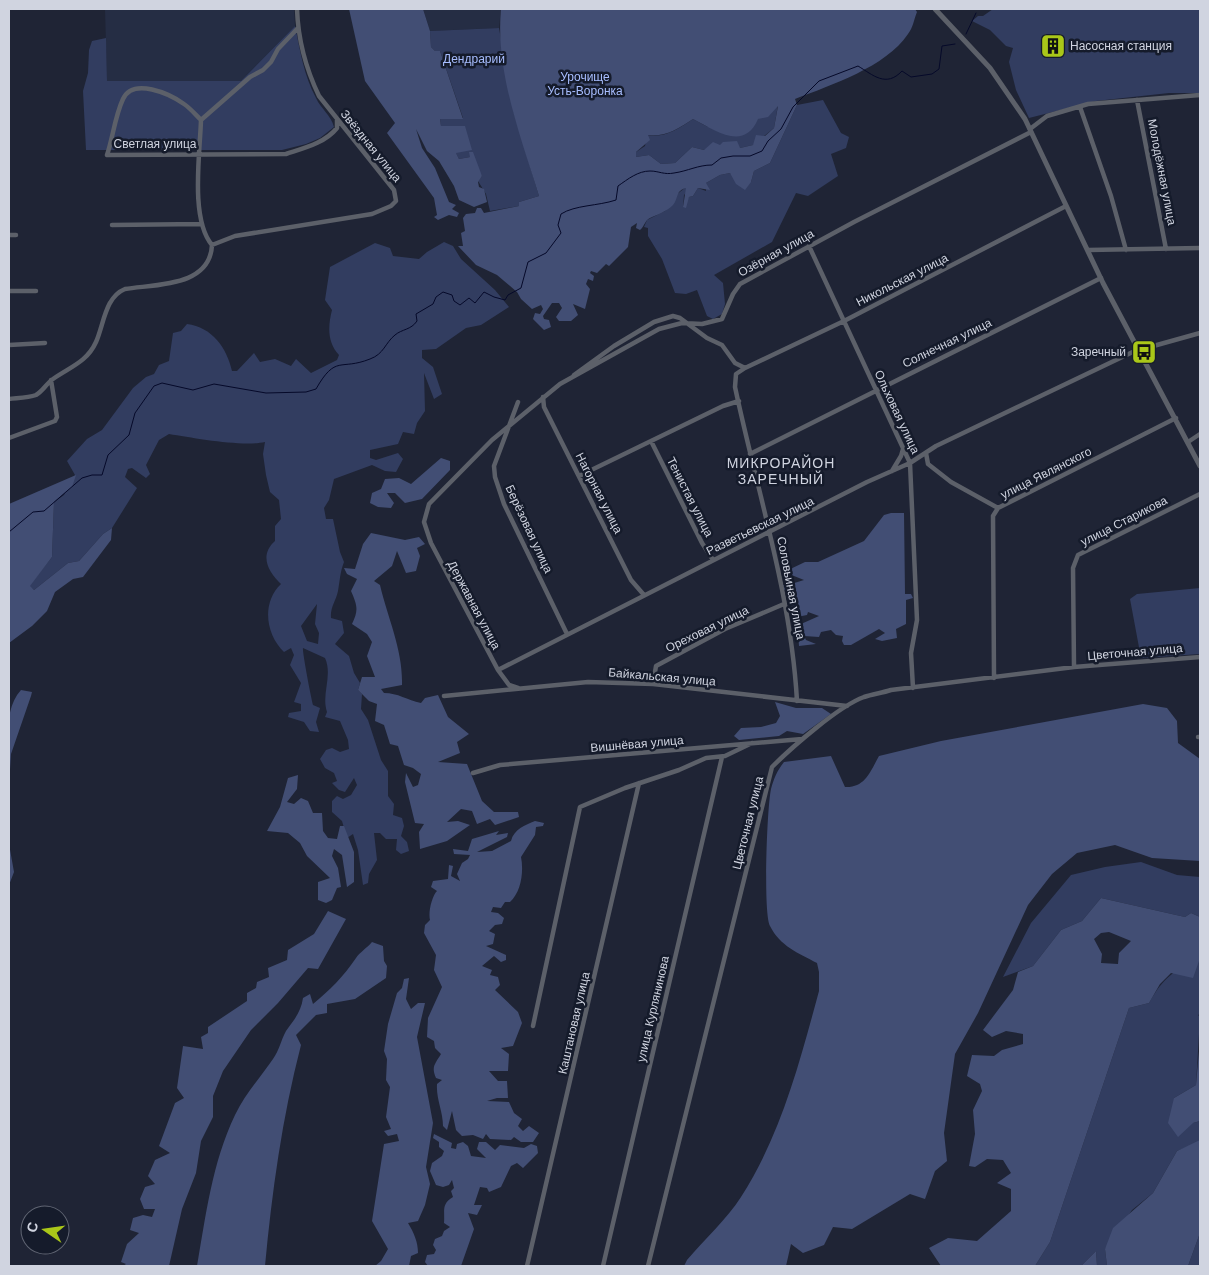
<svg xmlns="http://www.w3.org/2000/svg" width="1209" height="1275" font-family="Arial,sans-serif">
  <rect width="100%" height="100%" fill="#1f2435"/>
  <path fill="#252d44" d="M105,9H294L295,26L241,81H107Z
    M423,9H501L499,28L430,31Z"/>
  <path fill="#323d60" fill-rule="evenodd" d="M993,9H1200V93H1169L1096,101L1029,118L1016,90L1009,62L1013,48L1006,46L990,30L972,21L978,16H983Z
    M295,26C300,50 304,76 316,98C321,109 331,115 334,127L320,138L306,144L282,150H86L83,91L88,73L89,50L92,41L106,38L107,81H241Z
    M499,28L514,113L539,196L519,202V206L490,211L486,194L478,181L482,176L470,157L459,159L441,126L440,119L463,118L440,51H435L431,47L430,31Z
    M823,100L841,133L849,137L846,148L831,154L838,176L808,196L796,193L772,242L714,275L723,283L725,304L722,314L713,319L707,316L697,290L686,294L675,293L662,259L648,236V228L644,227L647,220L665,211L676,195L686,187L687,192L684,195L683,207L689,197L693,196L698,188L706,191V183L720,175L730,173L733,176L751,182L754,171L770,163L797,105Z
    M778,105L774,128L753,145L740,148L720,146L704,150L692,147L675,163L661,164L649,155L636,157V152L645,146L647,135C666,138 678,129 693,119L708,127L758,119Z
    M444,242L453,246L461,259L495,290L509,307L481,325L466,328L436,349L422,350V358L433,367L442,394L434,399L424,373L425,411L417,423L414,434L403,432L398,444L370,450V458L376,460L398,453L403,459L396,472L385,471L372,465L334,479L329,500L324,508L326,519H333L340,552L344,562C340,572 340,580 338,591C336,601 330,607 331,618L342,621L344,633L335,644L349,656L354,673L360,683L358,690L362,694L361,709L368,720L381,760L388,771V796L394,804L393,815L402,818L404,826L401,836L407,842L409,851L401,854L396,850L397,839H386L380,833H374L377,860L369,874L368,883L363,885L358,850L353,834L347,838L342,821L332,812V801L337,796L343,799L351,795L357,785L354,778L345,792L339,790L332,783L337,781L334,773L325,768L320,759L326,750L332,748L340,752L349,749L348,740L340,721L325,717L327,712C321,694 333,676 325,658L303,648C302,651 311,697 313,705L320,708L316,722L319,732L310,731L304,722L288,717L289,713L301,711V704L294,702L301,683L290,665L294,655L291,648L284,652C266,635 261,603 281,584C268,572 259,555 275,541V526L281,519L279,500L270,492L266,475L263,454L265,442C242,447 194,438 169,434L159,440L146,465L150,474L146,478L132,468L128,469L125,477L137,488L112,528L103,534L79,561L68,563L34,590L29,586L52,557L54,502L64,495L75,475L67,461L87,439L102,430L133,388L146,377L154,374L159,365L169,361L173,333L181,331L187,324C212,327 227,348 232,371H237L254,353L260,362L275,359L291,366L296,359L311,373L337,360L339,355C327,342 328,326 332,310L325,300L330,267L375,243L390,248L393,256L419,259L427,252ZM317,604L315,624L319,633L318,644L307,641L301,626Z
    M1200,588V654L1141,658L1130,599L1137,594Z
    M1141,862L1177,875L1200,877V917L1191,913L1185,917L1101,898L1082,921L1061,930L1033,966L1003,977L1031,923L1071,875L1105,867Z
    M1200,958V1014L1198,1015L1200,1017L1196,1085L1174,1098L1193,1123L1200,1121L1199,1142L1177,1151L1153,1193L1132,1210L1105,1249L1107,1266H1097L1096,1251L1081,1266H1035L1050,1242L1129,1008L1149,1003C1163,978 1174,970 1200,958Z
    M1200,1233V1266H1188Z"/>
  <path fill="#424e74" fill-rule="evenodd" d="M349,9H423L430,31L431,47L435,51H440L463,119H440L441,126H465L472,150L456,153L459,159L470,157L469,152H473L482,176L478,182L479,187L484,189L487,202L474,207L459,200L454,186L439,161L427,151L416,129L422,148L435,168L449,202L456,205L452,209L459,213L457,217L449,215L438,220L434,217L437,215L434,198L387,133L395,123L365,81Z
    M501,9H915L917,12C914,19 913,28 908,34C886,67 831,85 795,99L797,105L770,163L754,171L751,182L745,190L736,184L730,173L720,175L706,183L710,190L698,188L693,196L689,197L686,208L683,207L686,188C675,191 679,198 673,205C667,211 657,215 650,218C645,220 644,227 640,230L636,228L637,223L631,227L628,247L609,266L606,264L597,273L591,271L590,273L594,276L593,281L588,279L586,284L590,289L585,309L573,304L578,315L571,321H559L556,317L562,308L559,303H552L543,316L544,319L549,320L551,327L544,330L533,319L535,313L540,314L543,309L541,305L532,309L521,299L517,292L497,275L476,265L458,246H463L461,233L465,231L463,218L466,214L475,213L477,208H481L484,213L519,206V202L539,196C521,137 495,71 501,9ZM778,106L774,128L765,136L756,135L753,145L740,148L737,141L723,142L720,145L713,142L704,150L692,147L675,163L661,164L649,155L636,157V152L650,140L648,135C666,137 678,129 693,119C715,130 744,152 758,119L768,117Z
    M441,458L450,461V470L422,499L405,503L395,493H387L394,503L391,508L378,507L370,503L372,493L381,489L385,479L399,478L411,484Z
    M76,475L72,487L54,502L52,557L30,586L34,590L68,563L79,561L103,534L112,528L111,540L83,577L73,579L55,592L47,611L32,626L9,643V504Z
    M891,513H904L905,594H911L913,598L906,600V624L896,629L897,638L882,641L875,639L885,633L879,629L851,645H844L842,641L843,636L836,635L831,630L821,632L819,637L804,636L806,640L816,644L799,646L798,633L793,627L794,623L799,621L801,624L819,616L808,612L807,615L797,617L796,612L791,611L790,609L796,603L791,600L790,592L784,590L783,585L786,586V579L791,584L804,580L784,572L805,562H818L864,541L884,515Z
    M371,533L405,540L419,537L425,544L417,548L420,556L416,571L406,573L397,551L392,566L374,581L380,585C388,619 403,650 402,685L381,689L384,693C398,693 407,700 421,703L425,698L438,695L448,717L469,734L457,742L460,753L438,762L467,764L482,801L494,812H518L519,817L495,825L490,819L477,824L472,811L461,809L447,822L458,821L470,825L447,841L420,849L419,832L424,824L415,823L405,782L406,773L413,787L418,785L421,774L413,768L404,765L398,746L390,744L384,725L375,721L377,704L369,701L358,690L362,677H375L367,656L372,642L367,634L352,624C359,610 357,605 351,591L357,579L347,574L344,568L355,569L363,544Z
    M21,690L32,692L31,696L11,754L9,785C9,758 1,711 21,690Z
    M775,702L796,708H822L831,714L803,734L787,731L779,736L739,740L734,736L741,728L761,727L776,723L780,716Z
    M1143,704L1167,708L1177,721L1178,743L1200,759V861L1152,858L1115,845L1077,853L1052,874L1028,905L978,1013L955,1054L944,1133L947,1161L935,1171L925,1199L910,1194L852,1229L833,1227L824,1245L803,1253L791,1244L786,1266H684L687,1260C704,1240 727,1219 741,1197C781,1135 800,1061 819,991V972L817,963C798,953 780,946 770,926C763,912 767,807 771,789C774,778 777,771 784,762L831,756L845,787C865,788 870,772 879,756L941,741Z
    M298,775L297,789L287,802L294,804L301,798L308,801L313,813H322L323,831L328,838L337,839L340,826H344L354,852V882L347,887L342,855L334,849L332,856L338,868L341,887L337,888L332,900L326,903L318,900V882L330,878L307,856L300,843L288,833L267,831L280,807L288,778Z
    M535,821L544,823L543,826L536,827L535,835L521,857C524,872 521,892 510,902H505L501,908L493,907L491,912L498,913L504,918L502,924L495,925L489,931L495,934L493,944L486,946L506,955V960L501,962L494,956L482,966L492,970L490,975L498,977L500,985L495,990L518,1012L522,1023L513,1046L501,1048L509,1054L508,1071H489L498,1081H507L508,1098H497L487,1101L509,1102L514,1113L522,1119L518,1126L523,1131L529,1126L539,1133L533,1142H521L514,1137L511,1140L490,1139L486,1134L483,1139L473,1135L462,1136L456,1130L452,1111L447,1130L443,1126C443,1111 436,1099 437,1084L442,1080L436,1078C431,1067 435,1064 441,1054L435,1048L434,1041L427,1037L428,1018L442,987L434,970L436,955L424,933L425,925L430,920C428,912 432,896 437,891L431,887L433,881L448,879L449,865L453,866L451,876L460,881L457,874L462,863L468,859L470,855L454,854L453,849L468,851L472,839L499,831L496,835L508,833L507,837L477,852L492,851L511,841C514,829 525,825 535,821Z
    M9,844L14,872L9,885Z
    M1101,898L1185,917L1191,913L1200,917V958L1193,978L1171,973L1160,984L1149,1003L1129,1008L1050,1242L1035,1266H941L929,1248L948,1238L977,1241L1011,1211V1189L997,1183L1011,1173L1003,1160L987,1159L975,1167L969,1166L975,1134L973,1110L982,1091L980,1084L967,1076L972,1055L994,1056L1002,1050L1023,1044V1034L1006,1031L992,1037L983,1030L1013,990L1018,972L1033,966L1061,930L1082,921ZM1109,932L1131,941L1119,953L1118,964L1101,963L1102,954L1094,939L1101,933Z
    M328,911L346,919L318,969L308,968L278,1003L251,1030L223,1071L213,1096V1117L201,1141L196,1173L182,1209L169,1266H123L126,1264L121,1262L127,1244L139,1233L130,1230L133,1218L143,1215L152,1217L155,1209H144L140,1199L145,1187L155,1184L148,1176L155,1160L170,1153L159,1146L175,1103L184,1098L177,1088L183,1046L203,1049L201,1037L208,1033V1027L247,1001V993L256,988L257,982L269,977L268,968L287,960L288,950L314,934Z
    M372,942L383,946L384,961L387,966L386,978L355,999L327,1004V1013L316,1015L296,1035L301,1045C282,1118 272,1192 265,1266H197C206,1215 212,1163 235,1115C245,1094 260,1078 273,1059C279,1051 281,1040 286,1031C294,1020 301,1012 303,998L310,994L313,1004C329,991 344,976 356,958C360,952 367,948 372,942Z
    M409,978L406,999L411,1009L418,1003H425L417,1037L433,1123L426,1167L430,1184L425,1205L418,1221L408,1223C414,1233 418,1242 418,1253L411,1256L409,1266H375L381,1261L388,1249L372,1221L384,1144L399,1141L397,1134L388,1136L384,1131L391,1129L386,1117L390,1087L386,1080L387,1059L384,1051L388,1024L397,993L402,988L404,979Z
    M1200,1040V1121L1193,1123L1178,1137L1168,1123L1174,1098L1196,1085Z
    M434,1134L452,1143L451,1148L456,1149L457,1144L463,1142L468,1146L471,1156L486,1158L477,1149L479,1142H486L495,1150L500,1145L524,1148L531,1144L537,1146L538,1153L523,1168L517,1163L511,1166L501,1187L489,1192L487,1188L480,1187L474,1205H482L477,1215L468,1213L474,1229L461,1266H428L425,1262L427,1255L434,1254L436,1250L433,1245L435,1239L442,1236L444,1231L450,1227L444,1223C445,1211 441,1204 453,1197L451,1191L454,1188L452,1180L449,1185L443,1187L436,1185L430,1171L432,1163L442,1156L444,1151L439,1147V1142L433,1138Z
    M1200,1140V1233L1188,1266H1107L1105,1249L1113,1228L1153,1193L1177,1151Z
    M1096,1251L1097,1266H1081Z"/>
  <g fill="none" stroke-linecap="round" stroke-linejoin="round">
    <path stroke="#050929" stroke-width="1" d="M966,34L976,13
      M9,532L33,512L44,511L82,478L92,475H102L108,455L129,435L135,413L154,386L162,383L193,390L214,384L266,393L306,392L316,389C336,354 340,371 370,359C384,354 385,343 395,335C402,329 411,330 417,321L416,314L433,304L436,297L443,292L452,295L454,301L460,305L469,298L475,303L484,292L494,297L505,300L508,295L521,288L528,262L546,253L561,233L558,225L561,214C575,205 598,206 616,200L618,186C628,179 638,171 650,171C659,171 664,175 674,173C688,171 698,165 712,165L721,158L733,156H750L762,151L768,141L781,129L793,107L819,81L858,66C873,75 886,88 902,71L911,77L932,74L939,69L942,46L955,44"/>
    <path stroke="#5c6069" stroke-width="4.5" d="M1137,100L1166,249
      M1080,107L1111,196L1126,250
      M201,120C196,115 190,108 184,104C170,94 133,77 123,99C115,116 113,137 107,155L286,154C304,148 325,143 337,128V120
      M1030,129L1047,116L1088,104L1200,95
      M112,225L201,224
      M9,235H16
      M212,245L235,236L372,214L391,206L396,201L394,190L319,96C306,69 298,38 297,9
      M809,246L910,463L917,620L911,653L913,688
      M1088,250L1200,248
      M9,291H36
      M9,345L45,343
      M1139,350L1200,333
      M745,368L844,321L1066,206
      M574,375L614,346L654,322L673,316L680,318L707,338L722,345L735,363L745,368L736,374L735,387C757,491 791,594 797,701
      M543,397L544,407L631,580L644,595
      M9,399C17,398 28,398 36,395C43,391 46,384 53,379C70,367 87,362 96,342C104,324 105,297 125,289C156,284 210,287 212,245C190,219 200,153 201,120L250,77L263,70L271,62L278,49L298,28
      M518,402L494,466L495,477L504,504L567,634
      M9,438L55,421L57,417L51,380
      M651,441L702,543L713,560
      M1188,442L1200,434
      M926,453L928,464L951,482L998,508
      M750,454L1101,278
      M892,471L901,456L903,449
      M579,476L723,406L739,401
      M1074,667L1073,568L1078,555L1200,494
      M498,670L867,482L910,463L936,446L1139,349
      M994,678L993,516L998,508L1176,418
      M653,684L656,666L725,629L784,604
      M518,688L509,685L498,670L431,543L424,522L429,504L492,440L560,384L659,329L682,323L702,324L722,319L733,294L740,284L854,222L1031,132
      M444,696L588,682L653,684L847,706
      M1198,737H1200
      M473,773L500,765L802,739
      M533,1026L580,807L625,788L679,770L706,758L725,756L752,743
      M527,1266L639,783
      M603,1266L722,757
      M648,1266L772,767C792,747 839,706 864,697C873,694 882,693 891,690L1074,667L1200,657"/>
    <path stroke="#5c6069" stroke-width="5" d="M935,9L990,68L1025,119L1103,283L1200,466"/>
  </g>
  <defs>
    <symbol id="building-square" viewBox="-11 -11 22 22"><rect x="-9" y="-9" width="18" height="18" rx="4" fill="#aac719" stroke="#151b2b"/><path d="M-4-6H4V6H1V3H-1V6H-4ZM-2.5-4.3h1.7v1.8h-1.7ZM.8-4.3h1.7v1.8H.8ZM-2.5-1h1.7V.8h-1.7ZM.8-1h1.7V.8H.8Z" fill="#111"/></symbol>
    <symbol id="bus-square" viewBox="-11 -11 22 22"><rect x="-9" y="-9" width="18" height="18" rx="4" fill="#aac719" stroke="#151b2b"/><path d="M-5-6H5V4H4V6H2V4H-2V6H-4V4H-5ZM-3.5-4V0h7V-4ZM-3.5 1.2v1.5H-2V1.2ZM2 1.2v1.5H3.5V1.2Z" fill="#111"/></symbol>
  </defs>
  <g fill-rule="evenodd">
    <use href="#building-square" x="1039" y="32" width="28" height="28"/>
    <use href="#bus-square" x="1130" y="338" width="28" height="28"/>
  </g>
  <g text-anchor="middle" dominant-baseline="central" stroke-width="5" stroke-linejoin="round" paint-order="stroke">
    <g font-size="12" fill="#d0d4e0" stroke="#151b2b" text-anchor="start">
      <text x="1070" y="46">Насосная станция</text>
      <text x="1126" y="352" text-anchor="end">Заречный</text>
    </g>
    <g font-size="12" fill="#a8beff" stroke="#151b2b">
      <text x="474" y="59">Дендрарий</text>
      <text x="585" y="77">Урочище<tspan x="585" dy="14">Усть-Воронка</tspan></text>
    </g>
    <g font-size="12" fill="#d0d4e0" stroke="#151b2b">
      <text x="155" y="144">Светлая улица</text>
      <text transform="translate(371 146) rotate(51)">Звёздная улица</text>
      <text transform="translate(1162 172) rotate(79)">Молодёжная улица</text>
      <text transform="translate(776 253) rotate(-29)">Озёрная улица</text>
      <text transform="translate(902 280) rotate(-27)">Никольская улица</text>
      <text transform="translate(947 343) rotate(-26)">Солнечная улица</text>
      <text transform="translate(897 412) rotate(65)">Ольховая улица</text>
      <text transform="translate(1046 473) rotate(-27)">улица Являнского</text>
      <text transform="translate(599 493) rotate(63)">Нагорная улица</text>
      <text transform="translate(690 497) rotate(63)">Тенистая улица</text>
      <text transform="translate(1124 521) rotate(-27)">улица Старикова</text>
      <text transform="translate(760 526) rotate(-26)">Разветьевская улица</text>
      <text transform="translate(529 529) rotate(65)">Берёзовая улица</text>
      <text transform="translate(791 588) rotate(79)">Соловьиная улица</text>
      <text transform="translate(474 605) rotate(62)">Державная улица</text>
      <text transform="translate(707 629) rotate(-26)">Ореховая улица</text>
      <text transform="translate(1135 652) rotate(-5)">Цветочная улица</text>
      <text transform="translate(662 677) rotate(5)">Байкальская улица</text>
      <text transform="translate(637 744) rotate(-5)">Вишнёвая улица</text>
      <text transform="translate(748 823) rotate(-76)">Цветочная улица</text>
      <text transform="translate(653 1009) rotate(-77)">улица Курлянинова</text>
      <text transform="translate(574 1023) rotate(-77)">Каштановая улица</text>
    </g>
    <g font-size="14" letter-spacing="1" fill="#d0d4e0" stroke="#151b2b">
      <text x="781" y="463">МИКРОРАЙОН<tspan x="781" dy="16">ЗАРЕЧНЫЙ</tspan></text>
    </g>
  </g>
  <rect width="1209" height="1275" fill="none" stroke="#d0d4e0" stroke-width="20"/>
  <g transform="translate(45 1230) rotate(283)"><circle r="24" fill="#151b2b" stroke="#606573"/>
  <path d="M0-4L9 19L0 12L-9 19Z" fill="#aac719"/>
  <text y="-8" font-size="14" font-weight="bold" text-anchor="middle" fill="#d0d4e0">С</text>
  </g>
</svg>
